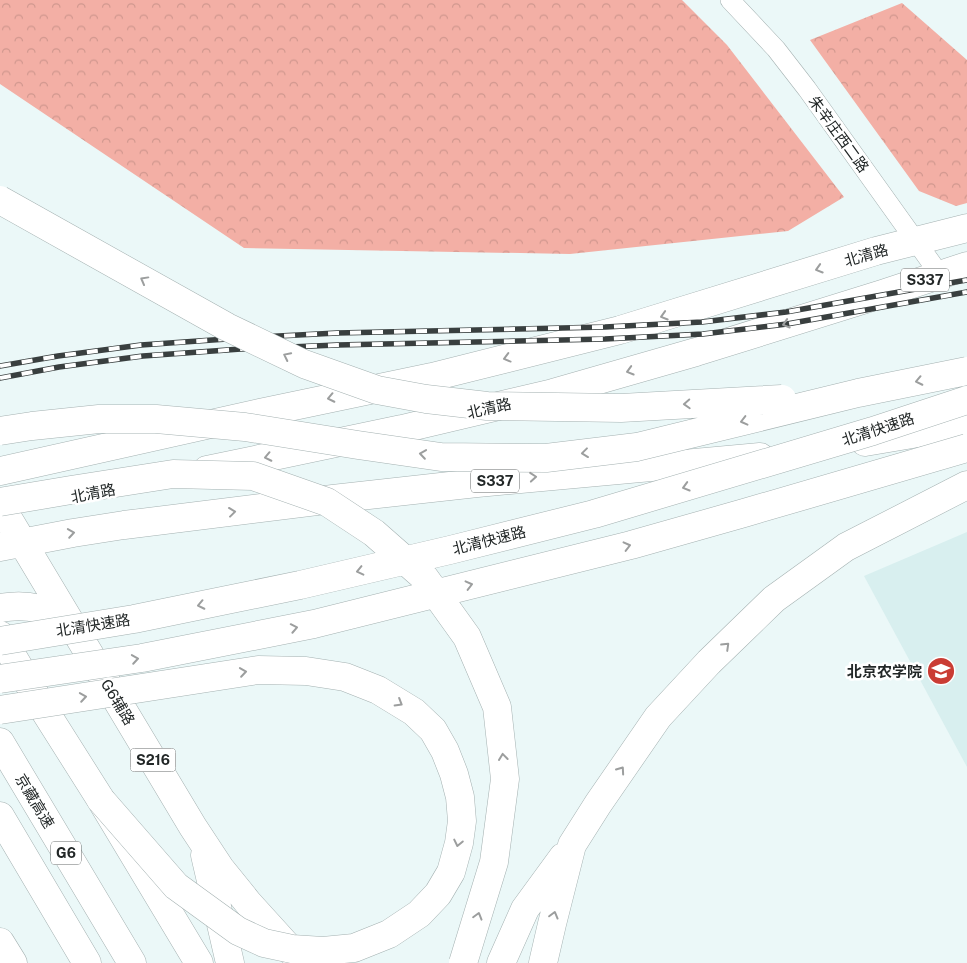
<svg xmlns="http://www.w3.org/2000/svg" width="967" height="963" font-family="'Public Sans','Noto Sans SC',sans-serif">
  <defs>
    <pattern id="forest-crowns" width="20" height="18" patternUnits="userSpaceOnUse" patternTransform="scale(1.25)"><rect width="20" height="18" fill="#f3afa5"/><path d="M2 6a3 3 0 1 1 6 0M12 15a3 3 0 1 1 6 0" fill="none" stroke="#d0978e"/></pattern>
  </defs>
  <rect width="100%" height="100%" fill="#ebf8f8"/>
  <path fill="#d8efef" d="M967,532V767L864,576Z"/>
  <path fill="url(#forest-crowns)" d="M0,0H682L727,45L844,197L788,231L570,254L244,248L0,84Z
    M902,3L967,60V203L956,206L919,191L810,40Z"/>
  <g fill="none" stroke-linecap="round" stroke-linejoin="round">
    <defs>
      <path id="street" d="M730,0L776,49L807,89L940,275"/>
      <path id="primary" d="M865,442L936,430L967,421
        M207,470L402,429L553,393L696,352L882,294L967,266
        M0,471L260,413L432,377L620,330L876,251L967,228
        M0,505L193,827L220,868L249,904L298,958
        M0,547L73,533L124,525L333,499L477,483L760,457
        M0,608C26,603 53,608 73,627
        M0,635L46,713L101,800L199,963
        M205,855L230,963
        M0,942L13,963"/>
      <path id="highway" d="M0,742L132,963
        M0,816L87,963
        M501,963L525,909L563,857
        M543,963L552,924L572,845L598,804L658,717L709,662L774,599L846,547L967,485"/>
    </defs>
    <use href="#street" stroke="#a4b1b1" stroke-width="20"/>
    <use href="#primary" stroke="#a4b1b1" stroke-width="29"/>
    <use href="#highway" stroke="#a4b1b1" stroke-width="29"/>
    <use href="#street" stroke="#fff" stroke-width="19"/>
    <use href="#primary" stroke="#fff" stroke-width="28"/>
    <use href="#highway" stroke="#fff" stroke-width="28"/>
    <defs>
      <path id="rail" d="M0,366L58,356L141,345L241,338L337,333L605,327L702,322L786,312L967,280
        M0,378L59,367L143,356L241,349L337,345L605,339L703,334L787,324L967,292"/>
    </defs>
    <use href="#rail" stroke="#393f3f" stroke-width="5.5"/>
    <use href="#rail" stroke="#fff" stroke-width="4" stroke-dasharray="11" stroke-linecap="butt"/>
    <defs>
      <path id="highway-bridge" d="M0,200L227,327L304,364L377,390L426,399L487,406L621,408L782,399
        M0,431L32,426L99,419H156L245,427L358,445L441,457L546,458L637,447L858,393L967,371
        M0,502L71,490L173,474L253,476L327,502L374,533L424,577L467,637L497,707L505,779L494,862L463,963
        M0,641L134,619L300,585L450,550L594,514L873,431L967,400
        M0,679L142,658L314,624L631,545L744,513L967,448
        M0,710L258,670L306,671L345,677L378,690L414,712L433,730L445,751L454,774L460,797L462,821L459,843L451,872L438,894L419,914L389,934L354,948L323,951L292,949L264,943L238,931L176,886L101,800"/>
    </defs>
    <use href="#highway-bridge" stroke="#a4b1b1" stroke-width="29" stroke-linecap="butt"/>
    <use href="#highway-bridge" stroke="#fff" stroke-width="28"/>
  </g>
  <defs><path id="oneway-chevron" d="M-2-3.5L2.5 0L-2 3.5" fill="none" stroke-width="1.6" stroke-linecap="round" stroke-linejoin="round" transform="scale(1.25)"/></defs>
  <g stroke="#9c9e9e">
    <use href="#oneway-chevron" transform="translate(819 269) rotate(163)"/>
    <use href="#oneway-chevron" transform="translate(144 280) rotate(-151)"/>
    <use href="#oneway-chevron" transform="translate(664 316) rotate(163)"/>
    <use href="#oneway-chevron" transform="translate(786 324) rotate(163)"/>
    <use href="#oneway-chevron" transform="translate(287 356) rotate(-154)"/>
    <use href="#oneway-chevron" transform="translate(507 358) rotate(165)"/>
    <use href="#oneway-chevron" transform="translate(630 371) rotate(164)"/>
    <use href="#oneway-chevron" transform="translate(919 381) rotate(168)"/>
    <use href="#oneway-chevron" transform="translate(331 398) rotate(168)"/>
    <use href="#oneway-chevron" transform="translate(687 404) rotate(177)"/>
    <use href="#oneway-chevron" transform="translate(744 421) rotate(166)"/>
    <use href="#oneway-chevron" transform="translate(585 453) rotate(173)"/>
    <use href="#oneway-chevron" transform="translate(423 454) rotate(-172)"/>
    <use href="#oneway-chevron" transform="translate(268 457) rotate(168)"/>
    <use href="#oneway-chevron" transform="translate(533 477) rotate(-5)"/>
    <use href="#oneway-chevron" transform="translate(686 487) rotate(164)"/>
    <use href="#oneway-chevron" transform="translate(232 512) rotate(-7)"/>
    <use href="#oneway-chevron" transform="translate(71 533) rotate(-9)"/>
    <use href="#oneway-chevron" transform="translate(627 546) rotate(-14)"/>
    <use href="#oneway-chevron" transform="translate(360 571) rotate(167)"/>
    <use href="#oneway-chevron" transform="translate(469 585) rotate(-14)"/>
    <use href="#oneway-chevron" transform="translate(201 605) rotate(168)"/>
    <use href="#oneway-chevron" transform="translate(294 628) rotate(-11)"/>
    <use href="#oneway-chevron" transform="translate(726 646) rotate(-44)"/>
    <use href="#oneway-chevron" transform="translate(135 659) rotate(-9)"/>
    <use href="#oneway-chevron" transform="translate(243 672) rotate(-8)"/>
    <use href="#oneway-chevron" transform="translate(83 697) rotate(-9)"/>
    <use href="#oneway-chevron" transform="translate(399 703) rotate(31)"/>
    <use href="#oneway-chevron" transform="translate(503 757) rotate(-97)"/>
    <use href="#oneway-chevron" transform="translate(621 770) rotate(-55)"/>
    <use href="#oneway-chevron" transform="translate(458 843) rotate(102)"/>
    <use href="#oneway-chevron" transform="translate(554 915) rotate(-75)"/>
    <use href="#oneway-chevron" transform="translate(478 916) rotate(-74)"/>
  </g>
  <defs>
    <symbol id="university-disc" viewBox="-11 -11 22 22"><circle r="9.5" fill="#ca3c34" stroke="#fff"/><path d="M0-5L7-2L0 1L-7-2ZM-4 1L0 2.5L4 1V4Q0 6-4 4Z" fill="#fff"/></symbol>
  </defs>
  <g fill-rule="evenodd">
    <use href="#university-disc" x="925" y="655" width="32" height="32"/>
  </g>
  <g text-anchor="middle" dominant-baseline="central" stroke-width="5" stroke-linejoin="round" paint-order="stroke">
    <g fill="#fff" stroke="#646868" stroke-width="1">
      <rect x="901" y="268.5" width="48" height="23" rx="4"/>
      <rect x="471" y="469.5" width="48" height="23" rx="4"/>
      <rect x="130.5" y="748.5" width="45" height="23" rx="4"/>
      <rect x="51" y="841.5" width="30" height="23" rx="4"/>
    </g>
    <g font-size="14" font-weight="bold" fill="#222727">
      <text x="925" y="280">S337</text>
      <text x="495" y="481">S337</text>
      <text x="153" y="760">S216</text>
      <text x="66" y="853">G6</text>
    </g>
    <g font-size="15" fill="#222727" stroke="#fff">
      <text transform="translate(839 134) rotate(54)">朱辛庄西二路</text>
      <text transform="translate(866 255) rotate(-16)">北清路</text>
      <text transform="translate(489 408) rotate(-13)">北清路</text>
      <text transform="translate(878 429) rotate(-18)">北清快速路</text>
      <text transform="translate(93 493) rotate(-11)">北清路</text>
      <text transform="translate(489 540) rotate(-14)">北清快速路</text>
      <text transform="translate(93 625) rotate(-9)">北清快速路</text>
      <text transform="translate(118 702) rotate(59)">G6辅路</text>
      <text transform="translate(35 801) rotate(59)">京藏高速</text>
    </g>
    <g font-size="15" font-weight="bold" fill="#222727" stroke="#fff" text-anchor="end">
      <text x="922" y="671">北京农学院</text>
    </g>
  </g>
</svg>
